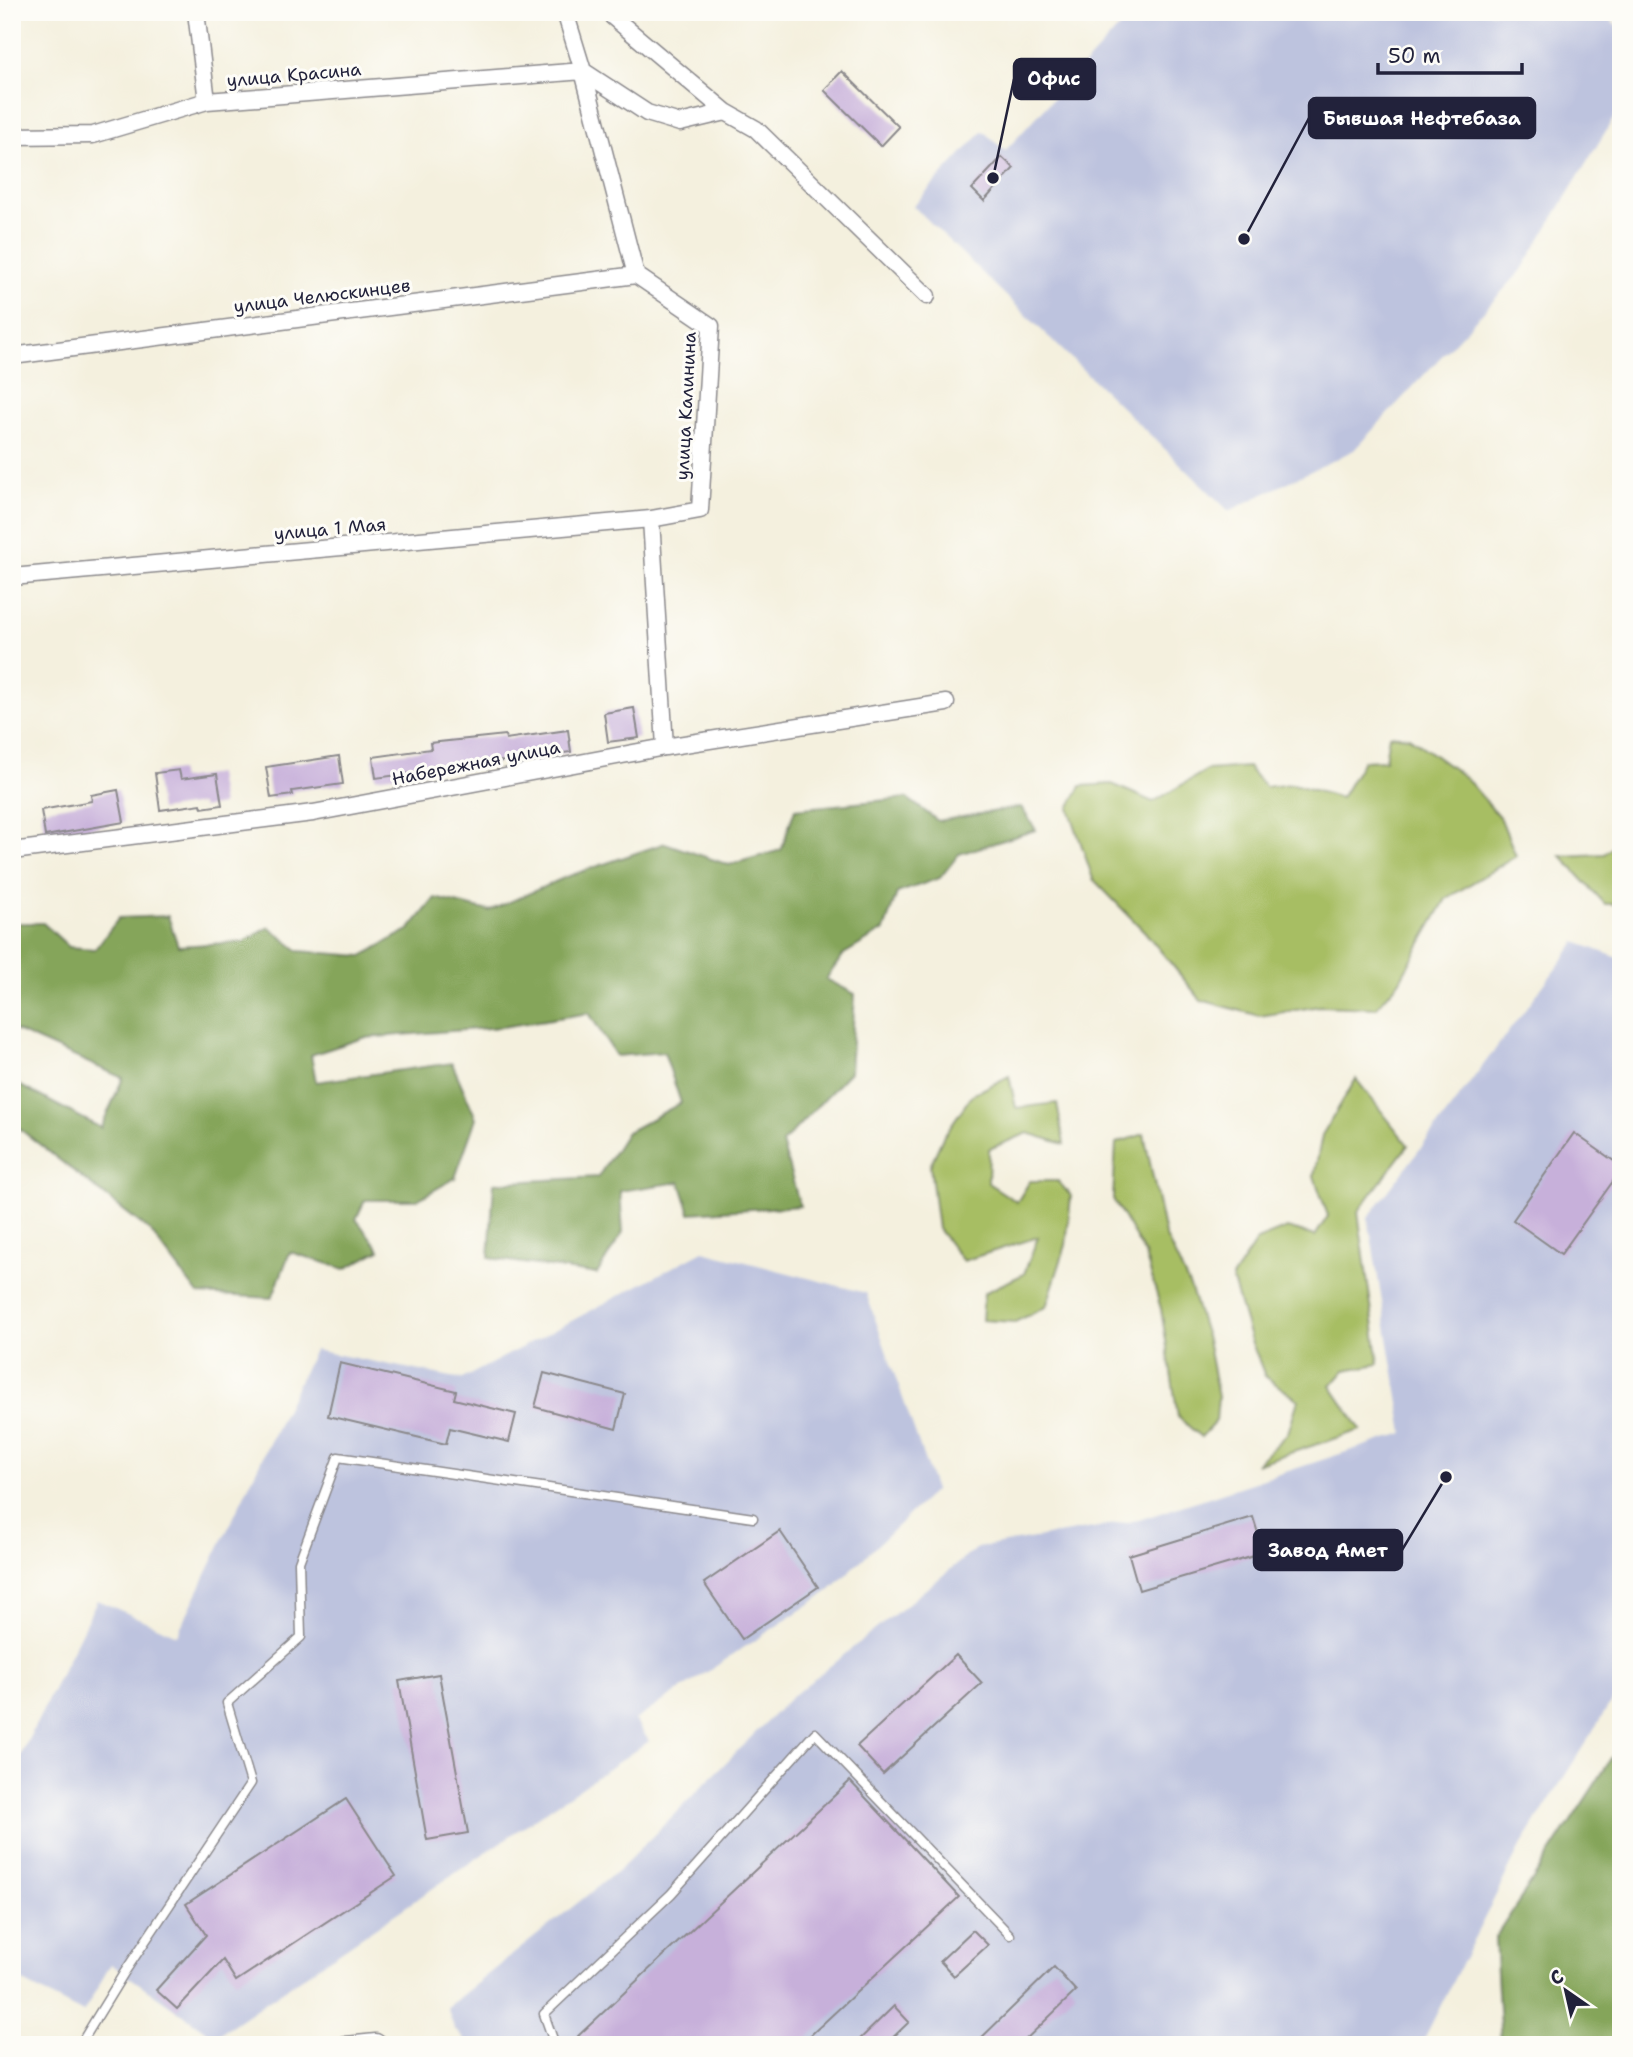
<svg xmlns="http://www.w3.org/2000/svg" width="1633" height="2057" font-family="'Shantell Sans',sans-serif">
  <rect width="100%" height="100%" fill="#fdfcf7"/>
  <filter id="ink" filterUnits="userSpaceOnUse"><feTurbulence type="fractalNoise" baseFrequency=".0143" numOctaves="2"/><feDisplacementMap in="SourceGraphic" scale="14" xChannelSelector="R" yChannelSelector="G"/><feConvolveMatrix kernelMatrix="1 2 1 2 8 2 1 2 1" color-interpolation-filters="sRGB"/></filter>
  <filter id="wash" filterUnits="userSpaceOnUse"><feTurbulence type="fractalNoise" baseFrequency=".00686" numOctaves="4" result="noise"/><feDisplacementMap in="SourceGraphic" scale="28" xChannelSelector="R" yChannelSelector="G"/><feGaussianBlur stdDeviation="1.57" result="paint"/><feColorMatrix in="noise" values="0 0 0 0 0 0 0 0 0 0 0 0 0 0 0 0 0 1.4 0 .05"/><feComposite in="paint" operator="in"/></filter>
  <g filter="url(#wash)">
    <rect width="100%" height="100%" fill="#f4f0de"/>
    <path fill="#bdc3de" d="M1118,12H1602L1621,30V106L1521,271L1354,450L1229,511L913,206L983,131L1005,151L1125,21Z
      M1576,942L1621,959V1686L1519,1849L1421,2045H470L454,2028L447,2007L620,1869L789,1699L977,1548L1139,1520L1404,1433L1368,1218Z
      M703,1251L866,1293L935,1490L829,1591L635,1720L649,1741L215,2037L111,1964L83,2013L12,1976V1769H14L97,1600L177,1635L314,1350L462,1379Z"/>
    <path fill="#a7be64" stroke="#647050" stroke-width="2" d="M1389,735L1409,737L1466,778L1501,819L1516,856L1446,899L1399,982L1376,1008L1320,1006L1260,1016L1201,1000L1145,932L1093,879L1069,808L1081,786L1112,784L1153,802L1207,770L1248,767L1265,787L1293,784L1341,798L1363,761L1385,760Z
      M1621,841V904H1605L1561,856L1604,854Z
      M1009,1076L1016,1108L1057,1103L1064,1144L1028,1133L989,1149L988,1183L1017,1202L1030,1181H1058L1071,1196L1066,1245L1046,1307L1015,1322L982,1320L984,1293L1024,1274L1038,1237L963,1261L938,1229L930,1166L943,1137L972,1095Z
      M1356,1079L1408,1145L1358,1212L1379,1364L1345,1370L1331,1386L1361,1430L1256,1464L1288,1433L1298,1400L1265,1376L1250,1338L1232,1278L1257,1240L1287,1228L1315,1236L1328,1216L1314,1176L1322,1135Z
      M1144,1134L1165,1235L1191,1289L1207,1340L1218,1397L1216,1421L1201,1437L1178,1417L1161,1309L1145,1254L1113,1199L1116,1143Z"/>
    <path fill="#85a55a" stroke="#54644a" stroke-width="2" d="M907,798L938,821L1021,807L1036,830L959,854L940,878L897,893L884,930L844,954L826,979L855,994L850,1072L782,1143L800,1206L690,1213L680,1182L620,1191L623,1232L597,1274L489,1258L494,1183L598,1177L627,1132L681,1103L664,1052L616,1056L589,1013L502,1027L363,1038L311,1055L316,1082L452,1063L476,1118L455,1178L417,1200H365L356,1219L380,1250L345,1269L290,1252L272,1298L198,1294L150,1231L16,1126L12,1128V1088L17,1084L101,1128L123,1078L12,1029V923H43L69,947L95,949L119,918L168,916L178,946L243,942L269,927L299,951L362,956L410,929L435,898L489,911L566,877L665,843L729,865L781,850L795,809Z
      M1621,1744V2045H1501L1495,1938Z"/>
    <g id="blocks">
      <path fill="#c7b0da" d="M842,71L899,127L881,146L824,90Z
        M1002,157L1014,168L984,201L972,189Z
        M634,708L639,738L608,742L604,713Z
        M568,730L571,752L376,778L373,757L431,749L430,743L505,735L506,739Z
        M339,756L343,784L292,791L293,795L271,798L266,767Z
        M179,770L181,779L217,774L222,805L202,808L201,804L160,810L155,773Z
        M118,790L124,822L45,836L41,810L92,801L91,795Z
        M1574,1133L1621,1166V1170L1561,1254L1513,1220Z
        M340,1363L456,1391L454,1399L516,1414L509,1442L450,1428L446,1444L328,1416Z
        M544,1373L625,1394L616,1429L535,1407Z
        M1253,1517L1264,1553L1139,1590L1129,1555Z
        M780,1531L818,1587L742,1639L704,1583Z
        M956,1655L982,1683L883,1774L857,1746Z
        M439,1674L468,1833L427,1840L399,1681Z
        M850,1781L959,1897L800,2045H586L578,2036Z
        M346,1799L396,1876L236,1981L223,1960L177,2009L156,1990L206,1935L186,1904Z
        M973,1930L988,1945L954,1976L940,1961Z
        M1054,1967L1076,1991L1020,2045H974Z
        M894,2006L909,2022L885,2045H854Z"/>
    </g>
  </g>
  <g filter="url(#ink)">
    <use href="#blocks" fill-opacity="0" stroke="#8b898c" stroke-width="2"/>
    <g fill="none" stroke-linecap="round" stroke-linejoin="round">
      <defs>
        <path id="service" d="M80,2045L124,1973L251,1783L227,1703L301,1637L299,1562L338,1457L753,1518
          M555,2045L544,2014L671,1894L815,1733L1010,1935"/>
        <path id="minor" d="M196,12L207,101
          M565,12L583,71L636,275L711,326L700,510L651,519L665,747
          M610,12L613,17L726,112
          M12,136L93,135L207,101L583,71L647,113L680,123L726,112L756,129L927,296
          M12,356L636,275
          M12,577L651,519
          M12,851L313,813L665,747L946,703
          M346,2045L376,2042L380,2045"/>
      </defs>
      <use href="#service" stroke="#8b898c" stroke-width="11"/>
      <use href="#minor" stroke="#8b898c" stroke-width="19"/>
      <use href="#service" stroke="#fff" stroke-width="8"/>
      <use href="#minor" stroke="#fff" stroke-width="16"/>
    </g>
  </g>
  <g text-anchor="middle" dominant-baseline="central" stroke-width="6" stroke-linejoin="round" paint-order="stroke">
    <g font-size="18" fill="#22223b" stroke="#fdfcf7">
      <text transform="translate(294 75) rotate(-5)">улица Красина</text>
      <text transform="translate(322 296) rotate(-7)">улица Челюскинцев</text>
      <text transform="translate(686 406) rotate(-87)">улица Калинина</text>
      <text transform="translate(330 529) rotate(-5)">улица 1 Мая</text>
      <text transform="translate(476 763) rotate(-11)">Набережная улица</text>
    </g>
  </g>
  <path fill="none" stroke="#22223b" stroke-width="2.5" d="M993 178L1014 79M1244 239L1309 118M1446 1477L1402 1550"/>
  <g fill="#22223b" stroke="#fdfcf7" stroke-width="2.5">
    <circle cx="993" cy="178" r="7"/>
    <circle cx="1244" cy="239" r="7"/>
    <circle cx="1446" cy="1477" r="7"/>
  </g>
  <g fill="#22223b" stroke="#22223b" stroke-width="2.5">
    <rect x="1014" y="59" width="81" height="40" rx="7"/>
    <rect x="1309" y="98" width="226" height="40" rx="7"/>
    <rect x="1254" y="1530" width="148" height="40" rx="7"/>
  </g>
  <g font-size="19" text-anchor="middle" font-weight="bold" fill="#fff">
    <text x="1054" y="85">Офис</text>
    <text x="1422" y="125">Бывшая Нефтебаза</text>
    <text x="1328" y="1557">Завод Амет</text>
  </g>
  <rect width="1633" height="2057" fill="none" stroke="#fdfcf7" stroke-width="42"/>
  <g transform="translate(1566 1991) rotate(326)" stroke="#fdfcf7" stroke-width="5" paint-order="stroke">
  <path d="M0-5L12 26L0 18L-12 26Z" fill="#22223b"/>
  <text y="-10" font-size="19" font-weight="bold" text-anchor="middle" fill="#22223b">С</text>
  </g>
  <path d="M1378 63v10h144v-10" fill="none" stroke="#22223b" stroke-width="3.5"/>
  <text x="1388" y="63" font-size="21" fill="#22223b" stroke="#fdfcf7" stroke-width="5" paint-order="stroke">50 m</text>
</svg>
